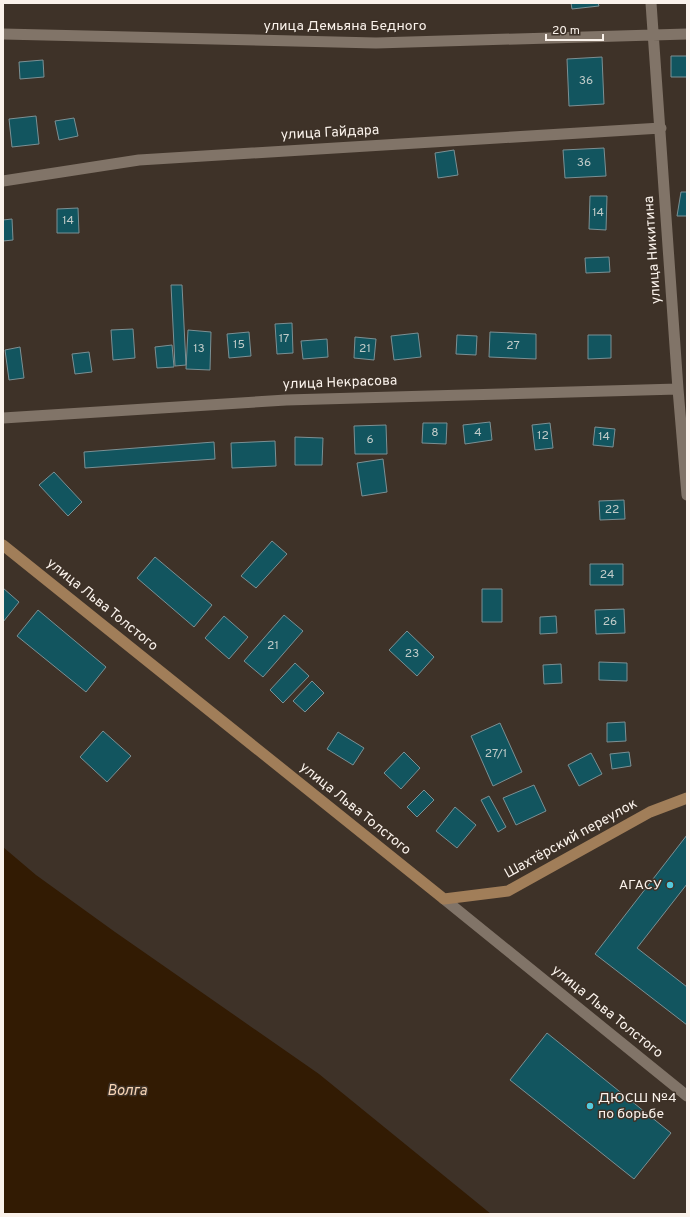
<svg xmlns="http://www.w3.org/2000/svg" width="690" height="1217" font-family="Overpass,sans-serif">
  <rect width="100%" height="100%" fill="#3e3228"/>
  <path fill="#321b03" d="M3,847L36,875L115,932L319,1074L491,1214H3Z"/>
  <path fill="#12555f" stroke="#7b9094" d="M571,3H598L599,6L572,9Z
    M671,56H687V77H671Z
    M602,57L604,104L569,106L567,59Z
    M43,60L44,77L20,79L19,62Z
    M36,116L39,144L12,147L9,119Z
    M74,118L78,136L59,140L55,121Z
    M604,148L606,176L565,178L563,150Z
    M454,150L458,175L438,178L435,153Z
    M681,192H687V216H677Z
    M590,196H607L606,230L589,229Z
    M78,208L79,233H57V209Z
    M12,219L13,240L3,241V220Z
    M609,257L610,272L586,273L585,258Z
    M171,285H182L186,365L175,366Z
    M292,323L293,353L277,354L275,324Z
    M133,329L135,358L113,360L111,330Z
    M188,330L211,332L210,370L186,369Z
    M249,332L251,356L229,358L227,334Z
    M490,332L536,334V359L489,357Z
    M418,333L421,357L394,360L391,336Z
    M457,335L477,336L476,355L456,354Z
    M588,335H611V358L588,359Z
    M355,337L376,339L374,360L354,358Z
    M327,339L328,357L303,359L301,341Z
    M172,345L174,367L157,368L155,347Z
    M20,347L24,378L9,380L5,350Z
    M89,352L92,372L75,374L72,354Z
    M490,422L492,440L465,444L463,425Z
    M423,423H447L446,444L422,443Z
    M550,423L553,448L535,450L532,425Z
    M386,425L387,454H355L354,426Z
    M595,427L615,429L613,447L593,445Z
    M295,437L323,438L322,465H295Z
    M275,441L276,466L232,468L231,443Z
    M214,442L215,459L85,468L84,452Z
    M383,459L387,492L362,496L357,463Z
    M54,472L82,502L68,516L39,485Z
    M624,500L625,519L600,520L599,501Z
    M272,541L287,554L256,588L241,576Z
    M155,557L212,605L194,627L137,578Z
    M590,564H623V585H590Z
    M3,588L19,602L3,622Z
    M482,589H502V622H482Z
    M624,609L625,633L596,634L595,610Z
    M38,610L106,667L86,692L17,636Z
    M284,615L303,631L263,677L244,661Z
    M224,616L248,637L229,659L205,638Z
    M556,616L557,633L540,634V617Z
    M407,631L434,657L417,676L389,650Z
    M599,662L627,663V681L599,680Z
    M295,663L309,676L283,703L270,690Z
    M561,664L562,683L544,684L543,665Z
    M312,681L324,693L305,712L293,701Z
    M625,722L626,741L607,742V723Z
    M500,723L522,772L493,786L471,736Z
    M103,731L131,756L107,782L80,757Z
    M338,732L364,748L353,765L327,749Z
    M404,752L420,768L401,789L384,773Z
    M629,752L631,766L612,769L610,754Z
    M591,753L602,774L579,786L568,765Z
    M534,785L546,811L516,825L503,798Z
    M424,790L434,800L417,817L407,807Z
    M489,796L506,827L498,832L481,800Z
    M455,807L476,825L457,848L436,831Z
    M687,835V884L637,948L687,987V1025L595,954Z
    M547,1033L671,1133L634,1179L510,1080Z"/>
  <g fill="none" stroke-linecap="round" stroke-linejoin="round">
    <path stroke="#817468" stroke-width="11" d="M651,3L678,389L687,495
      M3,34L376,43L687,34
      M3,181L139,160L661,128
      M3,418L286,400L678,389
      M444,899L687,1096"/>
    <path stroke="#a17e59" stroke-width="11" d="M3,545L444,899L508,891L650,812L687,798"/>
  </g>
  <g fill="#54cadd" stroke="#3e3228" stroke-width="1.5">
    <circle cx="670" cy="885" r="4"/>
    <circle cx="590" cy="1106" r="4"/>
  </g>
  <g text-anchor="middle" dominant-baseline="central" stroke-width="3" stroke-linejoin="round" paint-order="stroke">
    <g font-size="12" fill="#c0cbc8">
      <text x="586" y="81">36</text>
      <text x="584" y="163">36</text>
      <text x="598" y="213">14</text>
      <text x="68" y="221">14</text>
      <text x="284" y="339">17</text>
      <text x="239" y="345">15</text>
      <text x="513" y="346">27</text>
      <text x="199" y="349">13</text>
      <text x="365" y="349">21</text>
      <text x="435" y="433">8</text>
      <text x="478" y="433">4</text>
      <text x="543" y="436">12</text>
      <text x="604" y="437">14</text>
      <text x="370" y="440">6</text>
      <text x="612" y="510">22</text>
      <text x="607" y="575">24</text>
      <text x="610" y="622">26</text>
      <text x="273" y="646">21</text>
      <text x="412" y="654">23</text>
      <text x="496" y="754">27/1</text>
    </g>
    <g font-size="14" fill="#faf2eb" stroke="#3e3228">
      <text x="345" y="26">улица Демьяна Бедного</text>
      <text transform="translate(330 133) rotate(-3)">улица Гайдара</text>
      <text transform="translate(653 250) rotate(-94)">улица Никитина</text>
      <text transform="translate(340 383) rotate(-2)">улица Некрасова</text>
      <text transform="translate(102 605) rotate(39)">улица Льва Толстого</text>
      <text transform="translate(355 809) rotate(39)">улица Льва Толстого</text>
      <text transform="translate(571 839) rotate(-29)">Шахтёрский переулок</text>
      <text transform="translate(607 1012) rotate(39)">улица Льва Толстого</text>
    </g>
    <g font-size="14" fill="#faf2eb" stroke="#3e3228" text-anchor="end">
      <text x="662" y="885">АГАСУ</text>
      <text x="598" y="1098" text-anchor="start">ДЮСШ №4<tspan x="598" dy="16">по борьбе</tspan></text>
    </g>
    <g font-size="15" font-style="italic" fill="#f8d5b5" stroke="#3e3228">
      <text x="127" y="1091">Волга</text>
    </g>
  </g>
  <rect width="690" height="1217" fill="none" stroke="#faf2eb" stroke-width="8"/>
  <path d="M546 34v6h57v-6" fill="none" stroke="#faf2eb" stroke-width="2"/>
  <text x="552" y="34" font-size="12" fill="#faf2eb" stroke="#3e3228" stroke-width="3" paint-order="stroke">20 m</text>
</svg>
